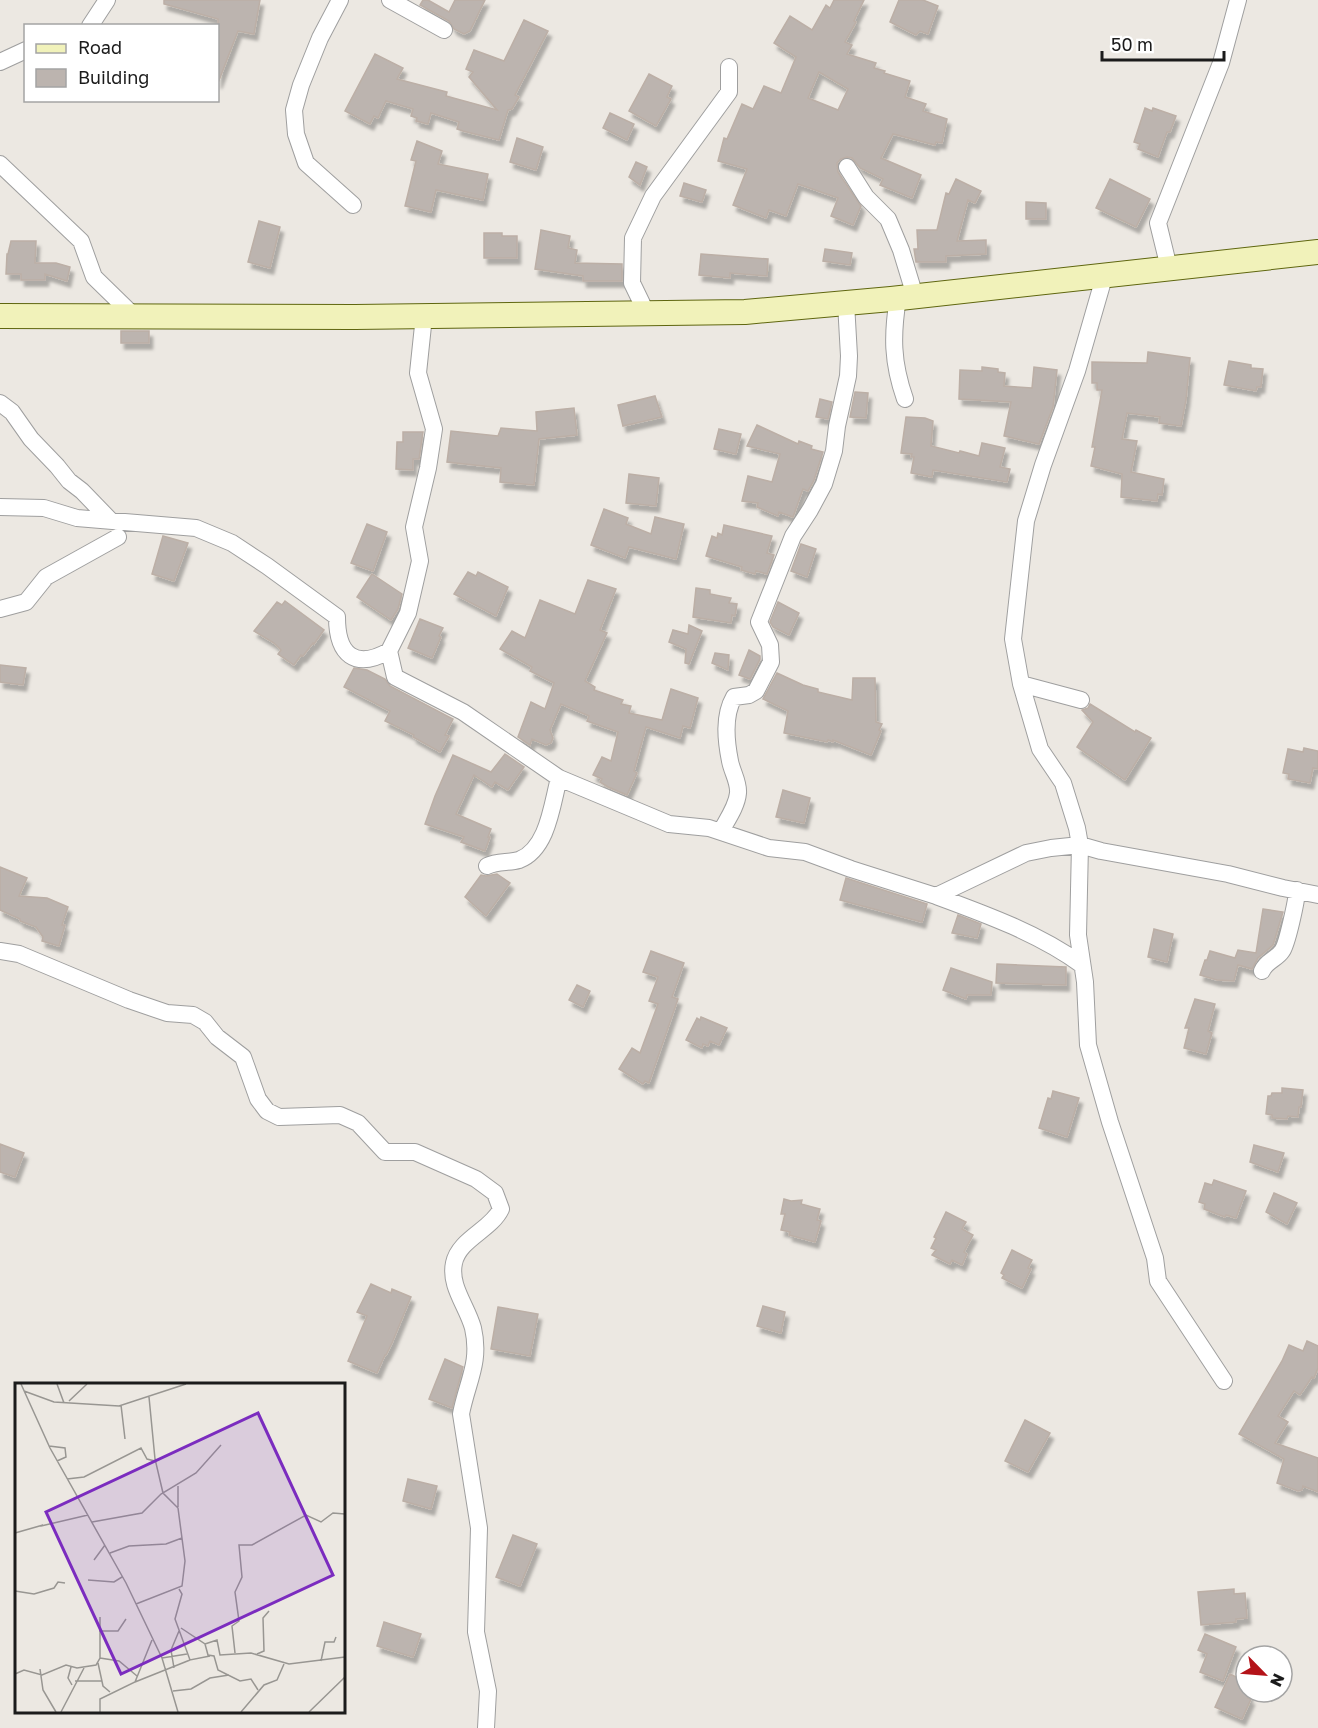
<svg xmlns="http://www.w3.org/2000/svg" width="1318" height="1728" font-family="'Golos Text',sans-serif">
  <defs>
    <filter id="shadow"><feDropShadow dx="3.5" dy="6" stdDeviation="1.5" flood-color="#0004"/></filter>
  </defs>
  <rect width="100%" height="100%" fill="#ece8e2"/>
  <path fill="#bcb4af" stroke="#bcafa6" stroke-width="1.5" fill-rule="evenodd" filter="url(#shadow)" d="M164,0H260L254,34L238,31L218,83V19L164,4Z
    M423,0H428L449,12L455,0H485L470,31L464,34L454,29L449,21L420,5Z
    M834,0H864L854,21L856,22L845,42L852,45L847,54L876,63L874,68L885,71L884,73L910,81L905,97L926,104L923,111L947,119L942,143L936,142L935,145L893,134L881,158L921,175L912,198L880,185L883,179L860,168L852,158L847,157L841,159L837,163L838,172L861,206L853,225L831,216L838,198L798,184L786,216L769,210L766,218L733,205L747,169L718,161L724,138L727,139L742,104L753,109L764,86L781,93L796,57L774,43L790,16L812,30L826,5L830,8ZM819,72L848,89L838,110L808,98Z
    M899,0H923L938,6L928,34L920,31L916,35L890,22Z
    M524,20L548,31L515,95L519,97L512,109L508,110L499,140L463,131L457,129L459,122L431,113L428,124L416,121L417,118L411,116L413,109L386,101L378,118L374,116L370,124L345,111L375,54L403,68L397,79L447,92L446,96L497,110L469,77L473,72L466,69L474,50L504,61Z
    M649,74L672,86L667,97L671,99L656,126L629,111Z
    M1145,108L1152,111L1153,108L1176,116L1170,132H1167L1158,157L1138,149L1140,144L1134,142Z
    M610,113L634,124L627,140L603,128Z
    M517,138L543,147L536,170L510,162Z
    M417,141L442,151L438,164L488,174L483,200L436,190L431,212L405,206L416,161L411,160Z
    M636,162L647,167L640,185L629,177Z
    M956,179L981,191L975,203L968,200L957,241L986,240V254L946,256V262H916L914,249H918L917,230H937L946,193L949,194Z
    M1110,179L1150,199L1136,227L1096,208Z
    M684,183L706,190L702,202L680,196Z
    M1026,202L1046,203V219H1026Z
    M259,221L280,227L270,268L248,262Z
    M541,230L570,236L568,248L577,250L575,263L622,264V281H583V276L535,269Z
    M484,233H502V236H517V258H484Z
    M11,241H36L35,263H56L70,267L67,281L45,274V280H21V274H6L7,254H8Z
    M825,249L852,253L850,265L823,261Z
    M701,254L768,259L767,276L730,273V278L699,275Z
    M121,331H149V343H121Z
    M1148,352L1190,358L1186,400L1181,426L1159,423L1160,417L1127,413L1122,439L1137,441L1131,472L1164,479L1162,495L1158,494L1157,501L1121,497L1122,474L1091,466L1095,447H1092L1102,390H1097V383H1092V362L1147,363Z
    M1229,361L1251,365V368L1263,369L1261,387H1257L1256,391L1224,385Z
    M982,367L998,369V372L1005,373L1004,386L1032,388L1034,367L1057,370L1053,407L1039,444L1004,436L1011,402L959,399L960,370L982,371Z
    M855,392L868,393L866,418L850,417Z
    M655,396L662,417L623,426L618,405Z
    M820,399L832,402L828,419L816,417Z
    M574,408L577,435L539,439L534,485L500,482L501,468L447,462L451,431L498,436L501,428L537,431L536,412Z
    M906,417L925,418L933,421L931,446L959,453L960,451L979,456L982,443L1005,448L1000,467L1010,469L1007,482L933,470L932,477L911,473L914,457H911L912,454L901,453Z
    M757,425L798,444L799,441L812,446L811,449L823,452L814,480L808,491L803,489L793,517L779,512L778,516L757,507L758,503L742,501L748,476L772,482L780,454L747,446Z
    M719,429L741,434L736,454L714,449Z
    M403,432H423L419,459H413V470L396,469L397,442H403Z
    M629,474L659,478L656,506L626,503Z
    M604,509L628,518L626,524L651,534L655,517L684,524L676,559L629,547L625,558L591,545Z
    M367,524L387,532L373,571L351,563Z
    M724,525L772,536L767,553L774,555L767,574L756,571L755,574L741,570L742,567L706,556L712,536L717,538L718,533L722,535Z
    M163,536L188,543L174,581L152,574Z
    M801,544L816,549L807,577L791,571Z
    M468,572L476,576L478,572L508,587L496,616L454,594Z
    M372,574L402,594L398,609L391,620L357,597Z
    M588,580L616,589L600,630L607,633L585,681L595,687L594,690L623,700L621,704L631,706L629,713L662,720L671,689L698,698L690,728L683,726L680,738L646,727L634,771L637,773L627,795L608,787L600,782L602,779L593,775L602,757L611,761L618,732L587,721L589,716L561,704L550,730L553,738L551,743L546,745L532,739L530,745L518,737L531,702L545,709L554,683L530,671L532,667L500,649L512,631L525,638L540,600L575,614Z
    M696,588L710,590V594L731,598L729,603L737,604L735,616L732,615L731,623L693,617Z
    M285,601L324,630L314,644L313,643L303,656L301,655L294,665L278,654L281,650L274,643L254,631L277,602L282,605Z
    M778,602L799,613L789,635L773,627L770,622Z
    M420,619L443,628L439,636L441,637L432,658L408,648Z
    M689,625L702,631L689,664L685,663L686,649L669,642L673,630L688,634Z
    M749,650L760,656V659L750,679L739,675Z
    M715,653L729,655L728,670L712,663Z
    M0,665L26,668L23,685L0,682Z
    M354,668L367,670L385,679L390,686L453,719L445,735L449,736L440,752L413,737L414,735L385,721L390,711L344,687Z
    M777,673L803,685L818,689V692L852,700L853,678H875L876,722L882,724L879,730L881,731L871,755L833,740V742L828,740L827,742L784,733L788,711L763,699Z
    M1090,704L1135,732L1136,730L1151,738L1125,780L1077,747L1093,722L1082,710L1088,708Z
    M1304,748L1318,751V769L1313,768L1310,783L1288,779L1289,774L1283,773L1288,749L1303,752Z
    M505,754L524,767L508,790L495,782L492,787L474,775L456,814L491,829L488,837H490L485,851L461,842L464,837L425,824L435,796L453,755L491,772Z
    M783,790L810,798L804,823L776,817Z
    M0,867L27,878L19,896L47,898L68,907L62,925H65L59,946L42,941L43,937L36,927L20,921V919L0,910Z
    M497,874L510,883L486,916L465,897L481,875L486,876Z
    M846,878L927,904L922,922L840,900Z
    M1263,909L1283,912L1273,945L1258,958L1252,969L1238,965L1234,981L1217,980L1200,975L1205,960H1207L1210,951L1235,958L1238,950L1256,953Z
    M958,915L981,924L977,938L952,933Z
    M1154,929L1173,934L1167,962L1148,957Z
    M651,951L684,963L672,997L678,999L649,1083L645,1081L643,1084L619,1069L632,1048L640,1053L658,1004L649,1001L658,977L643,972Z
    M997,964L1066,967V985L996,983Z
    M951,968L992,982L991,995H967L966,999L943,990Z
    M577,985L590,991L583,1007L569,1000Z
    M1195,999L1215,1004L1208,1031L1212,1033L1206,1054L1184,1048L1189,1028H1185Z
    M701,1017L727,1028L719,1045L710,1041L708,1046L703,1044L702,1048L686,1040L697,1018L700,1020Z
    M1282,1088L1303,1090L1301,1107H1299L1298,1117L1288,1116L1287,1119L1272,1118V1115L1266,1114L1268,1096H1271L1272,1093H1282Z
    M1053,1091L1079,1098L1067,1137L1039,1128L1048,1098L1051,1099Z
    M0,1144L24,1153L15,1177L0,1172Z
    M1254,1145L1284,1153L1278,1172L1250,1162Z
    M1214,1180L1246,1191L1236,1218L1226,1215L1225,1217L1204,1209L1205,1204L1199,1202L1205,1183L1212,1185Z
    M1274,1193L1297,1203L1287,1224L1266,1212Z
    M784,1199L791,1201L802,1200L801,1204L820,1209L817,1220L821,1221L815,1242L789,1235L790,1232L781,1230L785,1214H781Z
    M946,1212L966,1222L962,1229L973,1235L964,1252L967,1254L962,1265L952,1260L950,1264L932,1255L936,1250L931,1248L936,1238L934,1237Z
    M1012,1250L1032,1260L1028,1268L1031,1269L1022,1288L1002,1278L1004,1275L1001,1273Z
    M371,1284L391,1293L392,1289L411,1297L392,1343L386,1355H385L377,1373L348,1361L367,1316L357,1312Z
    M763,1306L785,1312L781,1333L757,1326Z
    M498,1307L538,1314L530,1356L491,1349Z
    M1307,1341L1318,1346V1368L1314,1378L1312,1377L1300,1395L1294,1391L1278,1416L1288,1422L1275,1443L1318,1458V1492L1303,1486L1302,1490L1298,1491L1277,1483L1284,1459L1239,1434L1282,1361L1289,1345L1303,1351Z
    M445,1359L463,1367L452,1408L429,1399Z
    M1025,1420L1050,1433L1028,1472L1005,1461Z
    M408,1479L437,1486L431,1509L403,1501Z
    M513,1535L537,1544L520,1586L496,1577Z
    M1234,1589V1594L1245,1593L1247,1618L1236,1619V1622L1201,1625L1198,1592Z
    M384,1622L421,1634L413,1657L377,1646Z
    M1205,1634L1236,1647L1223,1681L1200,1672L1207,1654L1198,1650Z
    M1230,1674L1246,1682V1692H1250L1248,1698L1251,1699L1242,1719L1215,1707Z"/>
  <g fill="none" stroke-linecap="round" stroke-linejoin="round">
    <defs>
      <path id="street" d="M340,0L320,38L301,85L294,110L296,134L306,163L353,205
        M390,0L444,30
        M90,26L107,0
        M0,62L26,50
        M0,164L81,241L94,277L134,316
        M847,167L866,197L888,219L901,250L915,296
        M1169,268L1158,223L1221,63L1238,0
        M1105,274L1077,371L1043,465L1026,521L1013,639L1021,684L1040,749L1063,783L1077,828L1080,845L1078,935L1085,982L1088,1045L1110,1122L1155,1258L1158,1281L1224,1381
        M898,298C892,335 892,362 905,399
        M647,314L632,283L633,238L653,196L729,92V67
        M424,316L418,373L434,429L428,468L414,527L420,561L408,613L389,651L395,677L463,712L559,778L669,824L709,828L769,848L805,852L851,869L936,896L1026,853L1051,848L1080,845L1101,851L1228,874L1283,888L1318,895
        M0,403L12,412L31,439L57,466L69,481L82,491L111,521
        M0,507L44,508L77,518L196,528L232,543L267,566L337,617C337,655 355,670 389,651
        M0,609L26,602L46,577L118,537
        M1021,684L1081,700
        M721,831C727,820 737,806 738,793C739,782 732,772 730,761C726,741 723,716 734,697L749,695L756,691L771,662L770,645L759,622L793,536L810,510L824,484L834,451L837,426L848,376L849,356L846,303
        M487,866C497,861 508,863 519,860C548,849 552,804 559,778
        M936,896C985,914 1040,934 1082,965
        M0,951L19,954L129,1000L167,1013L193,1015L205,1022L217,1037L243,1057L258,1099L267,1111L279,1117L340,1115L358,1123L385,1152H415L476,1179L495,1193L501,1209C491,1230 459,1239 454,1263C449,1286 467,1306 473,1328C481,1363 467,1382 461,1414L479,1528L476,1632L488,1691L486,1728
        M1262,971C1266,961 1277,959 1282,951C1287,945 1297,899 1297,890"/>
      <path id="secondary" d="M0,316L355,317L745,312L891,299L1318,252"/>
    </defs>
    <use href="#street" stroke="#9f9f9f" stroke-width="18"/>
    <use href="#secondary" stroke="#5f660f" stroke-width="26"/>
    <use href="#street" stroke="#fff" stroke-width="16"/>
    <use href="#secondary" stroke="#f1f2ba" stroke-width="24"/>
  </g>
  <g transform="translate(15 1383)">
    <rect width="330" height="330" fill="#ece8e2"/>
    <path fill="none" stroke="#989692" stroke-width="1.5" d="M6,1L35,65L111,200L147,275L163,329M42,1L49,20M9,8L39,19L104,23L171,1M54,18L72,1M106,22L110,56M34,63L50,65L51,74L42,78M52,96L69,94L126,65L132,76L140,78M163,124V103M77,139L127,130L146,111L181,90L206,62M26,143L73,132M0,150L28,142M95,170L114,163L151,161L167,155M79,177L90,162M73,197L99,199L107,194M164,206L167,211L160,236L175,277L195,273M0,208L19,211L39,205L43,199L50,200M121,221L167,203L170,178L163,125L148,110L140,76L134,14M166,245L190,261L193,272L199,273L203,287L225,298L236,296L243,307M84,248H103L111,236M190,261L202,257L205,272L236,270L274,281L330,274M220,270L217,243L224,238L220,209L227,194L224,162H237L291,132L306,139L318,130L330,131M242,271L249,268L248,235L254,228M85,275L104,278L122,293M147,275L172,271M306,278L310,259H319L321,254M83,280L88,303L95,309M56,284L53,295L57,302M159,285L156,267L164,248M25,286L28,307L41,329M0,291L9,287L27,292L51,282L62,285L81,282L85,275V234M60,298H87M120,299L175,277M158,308L176,306L195,295L214,292M46,329L69,285M85,329V316L120,299L137,257M226,329L249,302L262,297L269,281M294,329L330,294"/>
    <path fill="#7b2cbf" fill-opacity="0.15" stroke="#7b2cbf" stroke-width="3" d="M243,30L318,192L106,291L31,129Z"/>
    <rect width="330" height="330" fill="none" stroke="#1b1b1b" stroke-width="3"/>
  </g>
  <rect x="24" y="24" width="195" height="78" fill="#ffffff" stroke="#a4a4a4" stroke-width="1.5"/>
  <rect x="36" y="44" width="30" height="9" fill="#f1f2ba" stroke="#a4a4a4" stroke-width="1.5"/>
  <text x="78" y="54" font-size="18" fill="#1b1b1b">Road</text>
  <rect x="36" y="69" width="30" height="18" fill="#bcb4af" stroke="#a4a4a4" stroke-width="1.5"/>
  <text x="78" y="84" font-size="18" fill="#1b1b1b">Building</text>
  <g transform="translate(1264 1674) rotate(115)"><circle r="28" fill="#ffffff" stroke="#a4a4a4" stroke-width="1.5"/>
  <path d="M0-4.5L10 22L0 15L-10 22Z" fill="#b41319"/>
  <text y="-9" font-size="16" font-weight="bold" text-anchor="middle" fill="#1b1b1b">N</text>
  </g>
  <path d="M1102 51v9h122v-9" fill="none" stroke="#1b1b1b" stroke-width="3"/>
  <text x="1111" y="51" font-size="18" fill="#1b1b1b" stroke="#ffffff" stroke-width="4.5" paint-order="stroke">50 m</text>
</svg>
